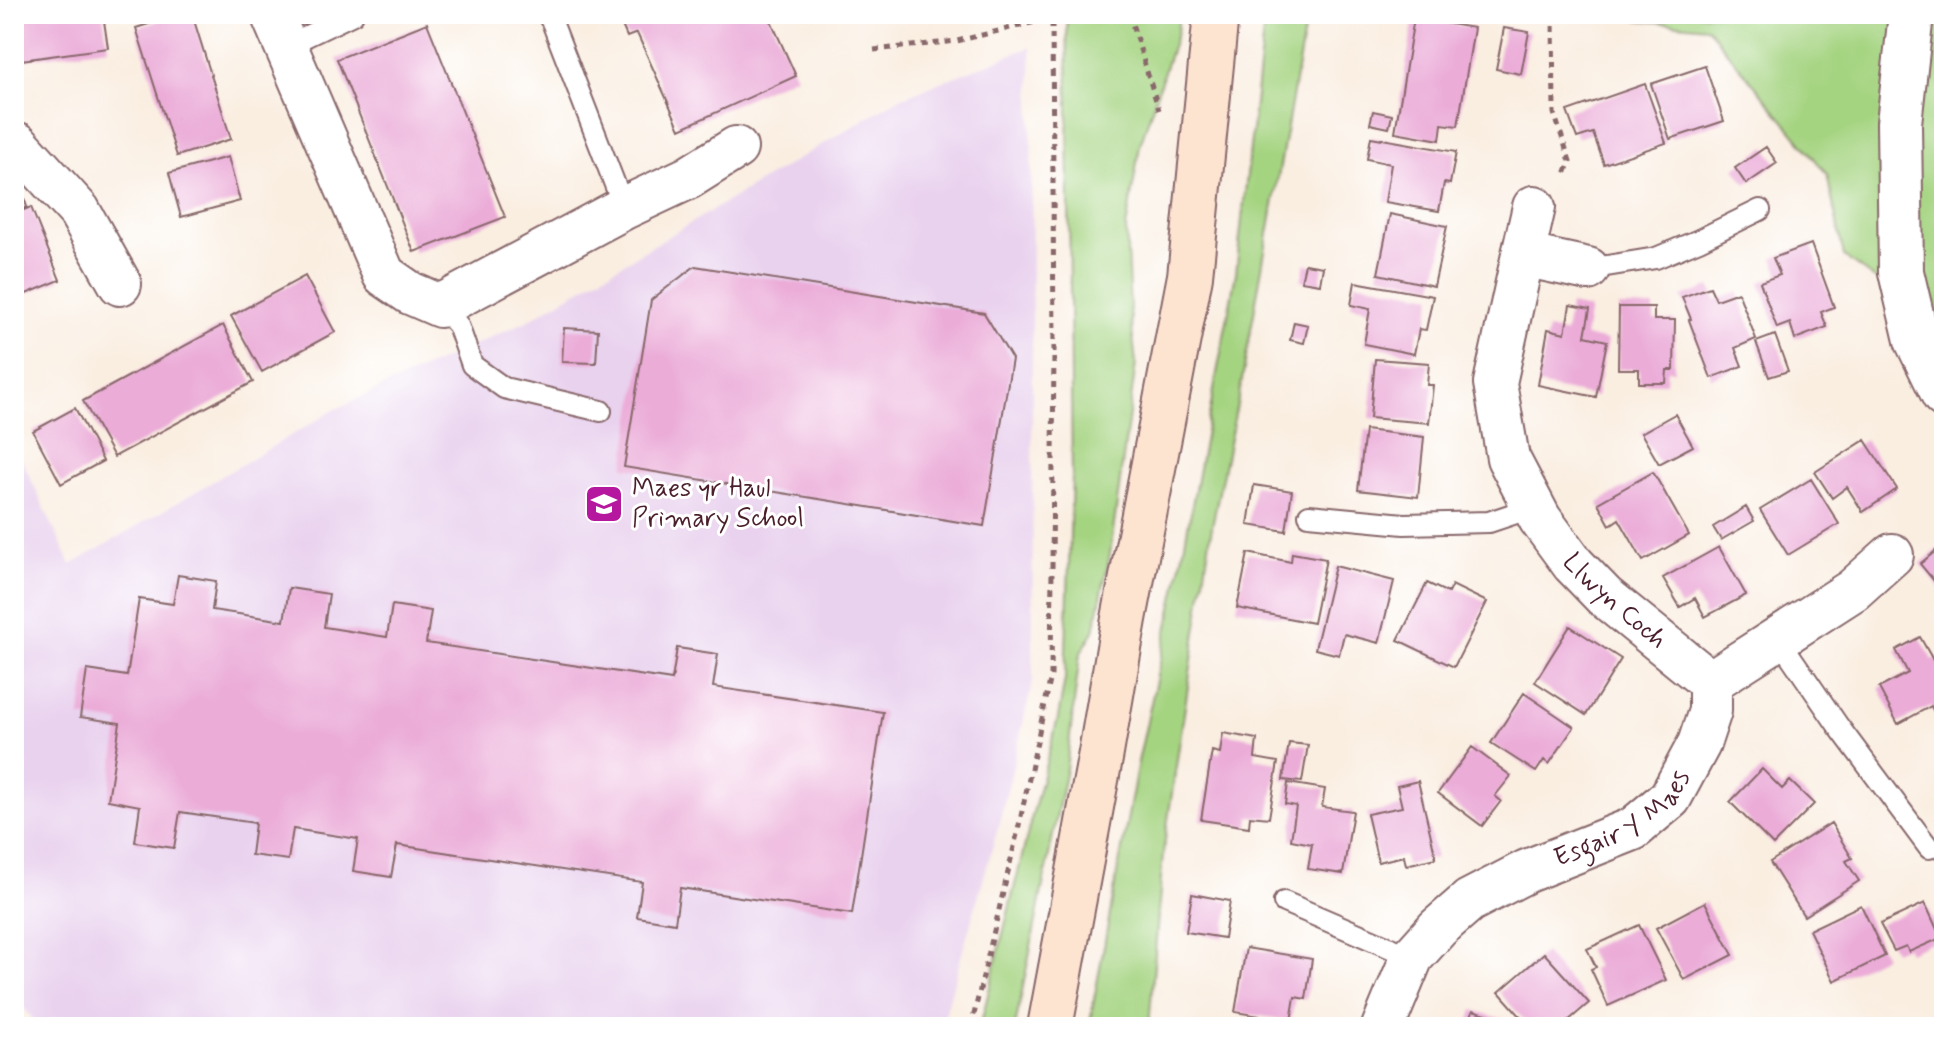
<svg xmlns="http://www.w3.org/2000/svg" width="1958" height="1041" font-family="Mynerve,sans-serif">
  <rect width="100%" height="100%" fill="#fff"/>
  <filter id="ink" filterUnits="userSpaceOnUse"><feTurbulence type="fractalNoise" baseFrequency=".0125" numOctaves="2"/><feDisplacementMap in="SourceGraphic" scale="16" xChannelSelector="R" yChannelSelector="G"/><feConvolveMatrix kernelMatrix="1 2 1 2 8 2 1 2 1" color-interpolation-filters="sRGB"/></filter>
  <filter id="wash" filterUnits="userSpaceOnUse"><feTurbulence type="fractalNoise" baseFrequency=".006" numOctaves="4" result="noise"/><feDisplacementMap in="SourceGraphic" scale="32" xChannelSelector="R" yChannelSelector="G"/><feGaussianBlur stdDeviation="1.8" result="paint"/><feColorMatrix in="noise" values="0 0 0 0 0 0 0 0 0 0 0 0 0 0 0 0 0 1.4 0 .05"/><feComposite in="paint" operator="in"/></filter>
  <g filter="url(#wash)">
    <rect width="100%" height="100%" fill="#faeee1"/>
    <path fill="#e9d2ee" d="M1031,47L1033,681L999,824L941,1027H39L14,995V443L71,565L336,409L527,321L900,98Z"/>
    <path fill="#a5d481" stroke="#787a56" stroke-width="2" d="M1067,14H1179L1177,32L1140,145L1126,228L1130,311L1136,363L1110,554L1094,631L1080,654L1066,769L1015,1027H980L1031,820L1058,718L1065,679L1072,478Z
      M1265,14H1307L1242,380L1212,526L1163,853L1149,1027H1089L1138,762L1176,590L1236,273Z
      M1579,14H1944V328L1844,257L1827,174L1707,27Z"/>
    <g id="blocks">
      <path fill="#ebacd8" d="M14,14H103L108,48L14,61Z
        M180,14H192L231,139L177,156L136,28Z
        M617,14H768L796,76L680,129L637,33L627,37Z
        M1414,18L1474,28L1458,126L1442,124L1440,140L1395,132Z
        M427,23L505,217L414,252L337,59Z
        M1504,28L1529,32L1521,74L1496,69Z
        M1705,66L1724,121L1670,139L1651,84Z
        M1645,84L1666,143L1604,164L1593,133L1577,138L1567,111Z
        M1373,111L1392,115L1389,128L1370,124Z
        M1371,137L1456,152L1450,184L1444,183L1439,211L1385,202L1391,164L1367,159Z
        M1766,147L1777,163L1746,184L1735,168Z
        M228,157L240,201L181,217L169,173Z
        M14,169L27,207L14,212Z
        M31,207L60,280L14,299V214Z
        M1390,214L1447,226L1434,286L1378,274Z
        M1811,244L1834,307L1821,312L1827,327L1795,339L1790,323L1777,328L1760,282L1780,275L1773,258Z
        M1305,264L1323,267L1320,284L1301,281Z
        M695,266L984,313L1012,359L984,526L624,467L651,300Z
        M305,276L335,332L262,372L231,316Z
        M1355,282L1433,296L1426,330L1419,329L1414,354L1364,344L1370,309L1351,305Z
        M1710,287L1716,300L1738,292L1756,339L1735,348L1742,366L1711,378L1689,320L1691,319L1682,297Z
        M1570,305L1590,309L1585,336L1607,341L1596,397L1538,385L1548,329L1565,333Z
        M1619,307H1654V320H1675L1674,370H1667L1666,383H1639V369H1618Z
        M1294,322L1308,325L1304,343L1290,340Z
        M223,325L253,382L114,457L83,401Z
        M564,328L598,330L596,363L562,362Z
        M1775,335L1788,371L1769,377L1756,342Z
        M1375,359L1429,363L1427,385H1433L1429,423L1370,418Z
        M75,408L103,461L61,484L33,431Z
        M1675,414L1693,446L1659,464L1641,433Z
        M1365,430L1424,437L1418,497L1358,490Z
        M1865,440L1897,489L1863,512L1847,487L1832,498L1815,472Z
        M1653,472L1689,535L1643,561L1619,519L1610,525L1598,503Z
        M1811,479L1839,524L1788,555L1760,510Z
        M1254,485L1292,491L1286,531L1248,525Z
        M1746,507L1754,521L1721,540L1713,527Z
        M1944,544V593L1920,564Z
        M1719,547L1746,595L1705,617L1695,598L1680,607L1663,578Z
        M1248,553L1291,562L1292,553L1326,559L1313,623L1237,608Z
        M1335,566L1394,581L1379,643L1344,634L1339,655L1315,649Z
        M178,575L216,581L212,610L284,621L289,588L329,594L324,627L387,637L392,605L431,611L426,643L672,680L677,648L718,654L713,687L883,712L852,914L680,888L675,923L637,917L642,882L397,845L391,877L353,871L358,839L293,829L288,860L251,855L255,823L180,812L174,848L135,842L140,806L108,800L120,723L80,717L87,670L127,676L139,599L173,604Z
        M1427,583L1448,593L1452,585L1487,602L1454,667L1398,640Z
        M1570,626L1621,659L1586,715L1535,682Z
        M1920,637L1933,660L1938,657L1944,668V719L1939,722L1931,706L1898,724L1879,688L1908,673L1896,650Z
        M1524,693L1574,727L1549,764L1544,760L1536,772L1491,743Z
        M1223,733L1257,739L1255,758L1278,762L1269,818L1250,816L1249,827L1201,820L1212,751L1220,753Z
        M1289,743L1308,745L1302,782L1283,780Z
        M1472,747L1511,776L1495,796L1501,801L1482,826L1438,793Z
        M1762,769L1782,789L1790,781L1814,804L1773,845L1730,802Z
        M1418,781L1436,858L1406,865L1404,856L1378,862L1367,814L1402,807L1397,786Z
        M1288,783L1325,789L1322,807L1353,811L1343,874L1308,869L1312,844L1291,840L1296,806L1285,804Z
        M1831,823L1852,858L1846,861L1859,881L1804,916L1770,862Z
        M1192,894L1230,901L1224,938L1186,932Z
        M1705,902L1733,955L1684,980L1656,928Z
        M1925,903L1941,938L1909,952L1906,946L1894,951L1880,924Z
        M1861,905L1885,956L1834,981L1809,930Z
        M1639,925L1666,980L1608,1006L1591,969L1596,967L1587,949Z
        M1246,948L1312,959L1306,999L1295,997L1291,1021L1235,1012Z
        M1544,953L1589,1003L1561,1027H1530L1499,992Z
        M1473,1010L1512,1022L1510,1027H1468Z"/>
    </g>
  </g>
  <g filter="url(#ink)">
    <use href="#blocks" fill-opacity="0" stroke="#88676b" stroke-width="2"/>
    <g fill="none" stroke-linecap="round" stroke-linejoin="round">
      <defs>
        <path id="service" d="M547,14L552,22L624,208
          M286,46L353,14
          M1588,269L1656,258L1699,240L1760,210
          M440,306L458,325L472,365L504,388L601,411
          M1309,515L1404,524L1489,522L1534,507
          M1778,638L1839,727L1929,848
          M1284,902L1412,957"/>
        <g id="minor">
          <path d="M272,14L384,275L410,293L440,306L624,208L688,178L736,148"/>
          <path d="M14,143L18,144L79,211L120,284"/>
          <path d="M1523,255L1534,207"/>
          <path id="s1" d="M1588,269L1523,255L1495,383L1508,458L1540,519L1573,564L1604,596L1710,682"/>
          <path id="s2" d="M1383,1027L1412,957L1438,928L1469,901L1527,871L1633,829L1670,798L1699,744L1710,711V682L1853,590L1892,555"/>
        </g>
        <path id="tertiary" d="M1911,14L1899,123L1901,272L1917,340L1944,395"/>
        <path id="secondary" d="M1050,1027L1101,753L1124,619L1190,276L1216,14"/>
      </defs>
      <use href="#service" stroke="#88676b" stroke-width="24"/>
      <use href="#minor" stroke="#88676b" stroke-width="46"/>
      <use href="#tertiary" stroke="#88676b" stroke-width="48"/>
      <use href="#secondary" stroke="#88676b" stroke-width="48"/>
      <path stroke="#88676b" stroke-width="5" stroke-dasharray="6 6" stroke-linecap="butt" d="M1129,14L1159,110
        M1553,14L1554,113L1570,161L1564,177
        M874,50L957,41L1052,18
        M971,1027L1018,830L1051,676L1054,351L1052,14"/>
      <use href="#service" stroke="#fff" stroke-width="20"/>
      <use href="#minor" stroke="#fff" stroke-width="42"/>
      <use href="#tertiary" stroke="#fff" stroke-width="44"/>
      <use href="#secondary" stroke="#fde4d1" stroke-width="44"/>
    </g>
  </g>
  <defs>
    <symbol id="school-square" viewBox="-11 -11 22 22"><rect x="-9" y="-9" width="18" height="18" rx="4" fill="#b5179e" stroke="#fff"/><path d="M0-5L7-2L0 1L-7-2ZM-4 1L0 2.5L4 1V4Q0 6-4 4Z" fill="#fff"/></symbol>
  </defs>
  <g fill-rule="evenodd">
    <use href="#school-square" x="582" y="482" width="44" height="44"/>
  </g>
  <g text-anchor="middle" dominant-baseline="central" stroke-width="6" stroke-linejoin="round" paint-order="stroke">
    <g font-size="26" fill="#4a1f2b" stroke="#fff" text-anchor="start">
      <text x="632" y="489">Maes yr Haul<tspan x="632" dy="30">Primary School</tspan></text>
    </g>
    <g font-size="26" fill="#4a1f2b" stroke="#fff">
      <text stroke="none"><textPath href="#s1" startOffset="454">Llwyn Coch</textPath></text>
      <text stroke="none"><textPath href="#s2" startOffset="332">Esgair Y Maes</textPath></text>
    </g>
  </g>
  <rect width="1958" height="1041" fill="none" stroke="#fff" stroke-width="48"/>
</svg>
